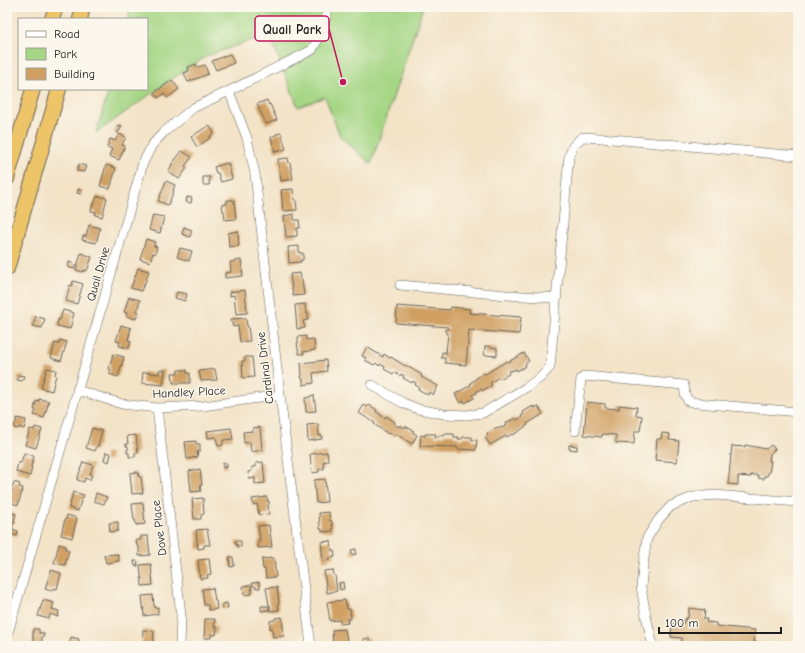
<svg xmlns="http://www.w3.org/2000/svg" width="805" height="653" font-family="'Comic Neue',sans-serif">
  <rect width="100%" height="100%" fill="#fbf7ec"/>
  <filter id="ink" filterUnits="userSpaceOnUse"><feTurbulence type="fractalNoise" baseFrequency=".025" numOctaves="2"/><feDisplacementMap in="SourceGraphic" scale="8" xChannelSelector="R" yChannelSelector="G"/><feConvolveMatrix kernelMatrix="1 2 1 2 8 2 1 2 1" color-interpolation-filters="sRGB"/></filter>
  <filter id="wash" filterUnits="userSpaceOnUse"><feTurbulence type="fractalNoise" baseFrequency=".012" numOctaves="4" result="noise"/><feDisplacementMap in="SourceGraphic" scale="16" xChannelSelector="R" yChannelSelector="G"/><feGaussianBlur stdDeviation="0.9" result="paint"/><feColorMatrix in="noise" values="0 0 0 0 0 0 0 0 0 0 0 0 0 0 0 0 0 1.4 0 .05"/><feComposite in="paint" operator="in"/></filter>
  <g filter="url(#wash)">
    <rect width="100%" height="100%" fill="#f3e3c7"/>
    <path fill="#a5d685" stroke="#607950" d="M131,7H423L371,164L340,136L325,97L298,107L269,34L207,56L172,79L96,133L109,89H147V19H128Z"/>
    <g id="blocks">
      <path fill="#d0a063" d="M230,54L234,63L216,70L212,61Z
        M196,64L197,67L205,65L208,74L188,82L184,73L189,71L188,67Z
        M172,80L179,89L167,98L164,94L158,98L154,93Z
        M267,100L269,105L270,104L277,120L266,124L257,104Z
        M118,125L122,126L118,133L115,131Z
        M209,125L214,133L210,136V138L197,147L191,137Z
        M281,133L286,149L275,152L271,137L276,135V134Z
        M119,134L126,137L122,145L125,146L119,160L109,156L112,149L107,147L110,139L115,141Z
        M182,151L192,157L185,166L187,168L179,179L168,171L172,165H171Z
        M288,158L289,163H290L293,179L281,181L278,159Z
        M228,163L232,179L221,182L218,173H216L214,167Z
        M79,164L86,166L84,172L77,171Z
        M106,165L116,168L110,189L100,186Z
        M203,177H210L209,185H203Z
        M166,181L175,185L173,190H174L168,205L158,201Z
        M78,189L82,190L81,194L77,193Z
        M293,189L294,200H296L297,210L283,211L281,190Z
        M97,196L107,198L102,217L95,215L96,212L91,211L93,204H94Z
        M187,197L192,198L191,203L186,202Z
        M227,200H234L236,219L225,220L224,211H223L222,205L227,204Z
        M294,214V220H299L300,228H297V236L286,237L284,216Z
        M153,215L164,217L160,233L149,230Z
        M89,225L100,228L96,243L82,240L83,236H86Z
        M184,227L192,230L190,237L182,234Z
        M238,231L239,246L229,247L228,233Z
        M146,239L155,242L154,246L157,247L155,254L153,253L150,262L140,259Z
        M299,246V253H303V260H300L301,262L289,263L288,247Z
        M180,248L192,251L189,261L177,257Z
        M81,253L92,257L87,271L84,270L83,272L76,270Z
        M241,260L243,276L225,278V273L231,272L230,262Z
        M69,262L76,264L74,269L68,267Z
        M138,268L149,271L144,286H143L141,291L131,288Z
        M300,273L301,279H302L304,295L293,296L290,274Z
        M73,281L83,284L77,304L66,301L70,285L72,286Z
        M245,290L247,313L236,314L234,295L230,296V292Z
        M177,292L187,294L185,301L175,298Z
        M129,297L140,300L137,312H139L138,313L136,319L126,316L127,313L124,312Z
        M305,304L306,313H308V320L303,321L305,328L297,329L295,305Z
        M397,306L450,310L451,307L470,309L469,313L521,317L519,334L469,330L466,365L445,363V358H441L442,352L446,353L448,333L445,332V329L448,330V327L396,323Z
        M63,310L74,313L70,329L57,326L58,319L60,320Z
        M36,316L45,319L42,328L33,326Z
        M246,318L247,326H248L250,341L240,342L238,326L233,327L231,319Z
        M121,325L131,328L128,340L131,341L129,348L119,346L120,342L116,341Z
        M306,336V340L314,339L315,350L303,352L304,354H299L297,343H298V337Z
        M60,340L67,342L61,361L51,358L55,343L59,344Z
        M485,346L497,348V356L484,355Z
        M367,347L383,357L384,354L390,358L391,357L405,366V365L422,375L421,377L438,386L433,395L429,392L428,395L418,389L419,387L415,385L416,383L413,381L412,383L403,378L404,376L401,374L400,376L394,372L393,374L384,369L385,367L380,364L379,366L376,363L374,365L365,360L366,358L362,356Z
        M524,353L529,361L525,364L526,366L517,371L516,369L512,371L511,370L508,372L509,374L500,379L499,377L490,383L492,385L482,391L481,389L476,392L477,393L472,395L474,398L465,403L464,401L460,403L455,394L471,385L470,383L476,379H475L484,373L485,374L507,361L508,362Z
        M113,354L124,357L118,377L109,374L111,370L109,369Z
        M245,357H252L254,377L243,378L242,361H245Z
        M326,360L327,371L313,373L314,383L303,385V379H302L301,376H302L301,363Z
        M47,368L56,370L55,375H56L52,391L41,388Z
        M215,369L217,380L201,381L199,371Z
        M159,370H165L163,385L142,383L143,372L159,374Z
        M178,370H187V373H190V383H173L172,373H178Z
        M19,375L24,376L22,381L17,380Z
        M314,395L316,411L306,412L305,398L310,397V396Z
        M39,399L49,401L44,418L34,415L36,410L34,409L36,401L38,402Z
        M587,402L605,404V408L619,409V405L637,407L636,415L642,416L640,431H635L634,444L616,443V435L602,434V437L584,435Z
        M364,405L367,407L369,405L377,410L376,412L380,414V415L385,418L386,416L395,422L394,424L399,427L400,425L404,428L405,426L414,431L413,433L417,435L412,444L396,434L395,436L389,433L388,434L374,424L375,423L359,413Z
        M533,406L535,408L538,406L543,414L527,424L528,425L513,435L512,434L507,437L506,436L490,445L485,437L488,435L487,433L497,427L498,429L501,427L502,428L507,425L506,423L515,418L517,420L522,417L521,416L524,414L523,412Z
        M17,418L26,420L24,429L19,427L18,429L14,428Z
        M318,424L319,436L321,435L322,439L308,441L307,425Z
        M35,427L42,429L36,448L25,445L30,429L34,430Z
        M260,427L262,450L251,452L250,442L244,443L243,432L253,431V428Z
        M92,428L102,431L98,446H97L95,451L86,448Z
        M231,428L233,439L223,440V445L218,446L216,437L208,438L207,431Z
        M662,433L670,434L669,440L679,441L677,462L655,460L657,439H661Z
        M425,434H436L435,437H439V435L444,436V434H454V437H459L458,439H462L463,437H472V440H477L476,450L457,449V447L420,446L421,435L425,436Z
        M136,435L138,453H135V457H129V453H127V450H128V446H126V444H128L127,436Z
        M196,441V444H200V451L197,452L198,457L187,459L185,442Z
        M569,445L577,446V450L569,449Z
        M745,445L766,449L771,445L775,449L770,454L769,461H771L769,473H768L767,476H764V479L758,478V475H751V477L738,476V485L728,484L732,446L745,447Z
        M106,452L111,454L109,462L104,460Z
        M327,452L328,461L323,462L324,469H319V472L312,473L310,454Z
        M24,453L34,456L31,467L32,468L30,476L16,472L18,463H21Z
        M83,462L93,465L90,474H92L90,480L85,478L84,482L77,480Z
        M263,462L265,483L255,484V478L249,479L248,472L252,471V467H256V463Z
        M223,463H227V467L223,468Z
        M200,469L202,485H200L201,491L191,492L189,471Z
        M138,472L139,477H141L143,493L132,494L130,473Z
        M325,479L327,502L316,503L314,480Z
        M14,482L20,484L19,487L23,488L18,505L8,502L12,489L11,488L12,485L13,486Z
        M73,492L84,495L83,498H82L78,511L69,508Z
        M96,493L107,497L104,504L94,501Z
        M267,497L268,502L269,501V504L268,505L269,514L259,515L257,504L253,505L252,499Z
        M203,498L204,514L201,515V519H194L192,499Z
        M143,503L145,524L136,525L135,520H134L132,504Z
        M7,512L16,514L14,520L15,521V523H13L12,529L18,531L17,536L7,533Z
        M329,512L330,521H332L333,531L322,532V529H320L319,513Z
        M67,515L77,518L72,538L61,535L65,519H66Z
        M118,522V531L110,532L109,523Z
        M269,525L272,547L258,548V541L260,540L258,526Z
        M207,529L210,545H204V548L198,549L196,530Z
        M141,536H148L150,555L139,556V546H137L136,540H141Z
        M235,541H241V547L238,548V545H236Z
        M331,541L332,551L334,550L335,557L329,558L330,560L323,561L321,542Z
        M59,544L66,546L65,549L69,550L65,565L54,563Z
        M356,549V554L352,555L351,550Z
        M118,554L119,561L106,563L104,555Z
        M229,557H233L234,566L230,567Z
        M274,558L276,577L266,578L265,569H263L262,559Z
        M209,559L211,574L207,575L208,578L200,579L198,560Z
        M134,561H137L138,566H135Z
        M151,564L153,585L142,586L140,565Z
        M51,570L61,573L57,589L53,588L52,591L45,589Z
        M333,570L334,575H335L337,591L327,593L324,571Z
        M259,582L260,588H256L255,586H253L252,583Z
        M343,582L344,589L340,590L339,583Z
        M251,585L252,594L244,595L243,586Z
        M277,587L279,603H278L279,610L270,611V605H269L266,588Z
        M213,588L215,601H216L217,609L209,610L208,605H204L202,589Z
        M153,595L154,606H155V608L158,607V614L144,616L142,596Z
        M43,600L54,603L52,609L59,611L58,617L50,614L49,619L38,616Z
        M345,600L347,609H350L351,619H347L348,623L340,624V620L330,621L327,602Z
        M227,603L228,608L222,609V604Z
        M261,606H269V610L261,611Z
        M689,608L705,610L704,619H707L706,622L716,623V626L755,630L754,642L760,643V646H676V644L681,645L682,638L671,637L672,623L683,624L684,620H686V618H688Z
        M282,617L284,636L273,637L272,628L270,629V621L275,620V618Z
        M205,619H215L214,627H217L216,635L211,634V638H204Z
        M33,629H39V633H44V636H42V646H33Z
        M345,629L347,640L346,646H333L332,630Z
        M143,630L154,631L153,646H142Z
        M71,637L79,639L77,646H69Z
        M369,638L370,646H364L363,639Z"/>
    </g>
  </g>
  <g filter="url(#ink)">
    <use href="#blocks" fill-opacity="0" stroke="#676258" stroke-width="1"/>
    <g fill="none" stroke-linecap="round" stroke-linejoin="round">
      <defs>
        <path id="minor" d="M229,91L247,138L255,174L280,395L311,646
          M400,285L506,295L557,298
          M372,385L403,403L418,409L444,414L466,415L483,413L527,387L540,378L550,367L569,156L573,146L582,137L601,138L798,156
          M77,390L122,404L157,408L203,406L280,395
          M157,408L181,615L180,646
          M575,431L581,379L585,376L684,385L685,394L688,401L697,403L798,412
          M7,636L143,163L152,145L163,133L193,108L229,91L312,50L323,30L328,7
          M653,646L646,616L641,587L643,565L647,538L659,519L671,506L693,497L715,495L798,502"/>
        <path id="highway" d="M52,19L56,7
          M80,19L83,7
          M7,179L33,89
          M7,269L59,89"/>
      </defs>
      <use href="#minor" stroke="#676258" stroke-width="10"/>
      <use href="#highway" stroke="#676258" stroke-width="16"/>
      <use href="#minor" stroke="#fff" stroke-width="9"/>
      <use href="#highway" stroke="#eec469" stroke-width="14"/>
    </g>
  </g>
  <g text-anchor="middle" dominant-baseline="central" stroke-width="3" stroke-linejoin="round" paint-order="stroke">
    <g font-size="12" fill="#1c1c1c" stroke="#fbf7ec">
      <text transform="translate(98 274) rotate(-74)">Quail Drive</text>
      <text transform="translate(265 368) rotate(-97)">Cardinal Drive</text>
      <text transform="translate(189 392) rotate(-3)">Handley Place</text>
      <text transform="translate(159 528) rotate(-97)">Dove Place</text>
    </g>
  </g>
  <path fill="none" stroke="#c2185b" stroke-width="1.5" d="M343 82L329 29"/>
  <circle fill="#c2185b" stroke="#fbf7ec" stroke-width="1.5" cx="343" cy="82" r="4"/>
  <rect fill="#fbf7ec" stroke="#c2185b" stroke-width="1.5" x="255" y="16" width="74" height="25" rx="4"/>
  <g font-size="13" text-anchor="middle" font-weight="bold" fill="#1c1c1c">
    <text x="292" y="34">Quail Park</text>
  </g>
  <rect width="805" height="653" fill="none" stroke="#fbf7ec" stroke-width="24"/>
  <rect x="18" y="18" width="130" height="72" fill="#fbf7ec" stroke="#a29f99"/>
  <rect x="26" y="31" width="20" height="6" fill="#ffffff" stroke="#a29f99"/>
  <text x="54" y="38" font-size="12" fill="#1c1c1c">Road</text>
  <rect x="26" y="48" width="20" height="12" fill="#a5d685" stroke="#a29f99"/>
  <text x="54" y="58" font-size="12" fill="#1c1c1c">Park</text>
  <rect x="26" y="68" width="20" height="12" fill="#d0a063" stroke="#a29f99"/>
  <text x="54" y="78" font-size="12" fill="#1c1c1c">Building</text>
  <path d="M659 627v6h122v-6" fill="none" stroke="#1c1c1c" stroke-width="2"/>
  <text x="665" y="627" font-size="12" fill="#1c1c1c" stroke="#fbf7ec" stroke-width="3" paint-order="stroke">100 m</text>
</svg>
